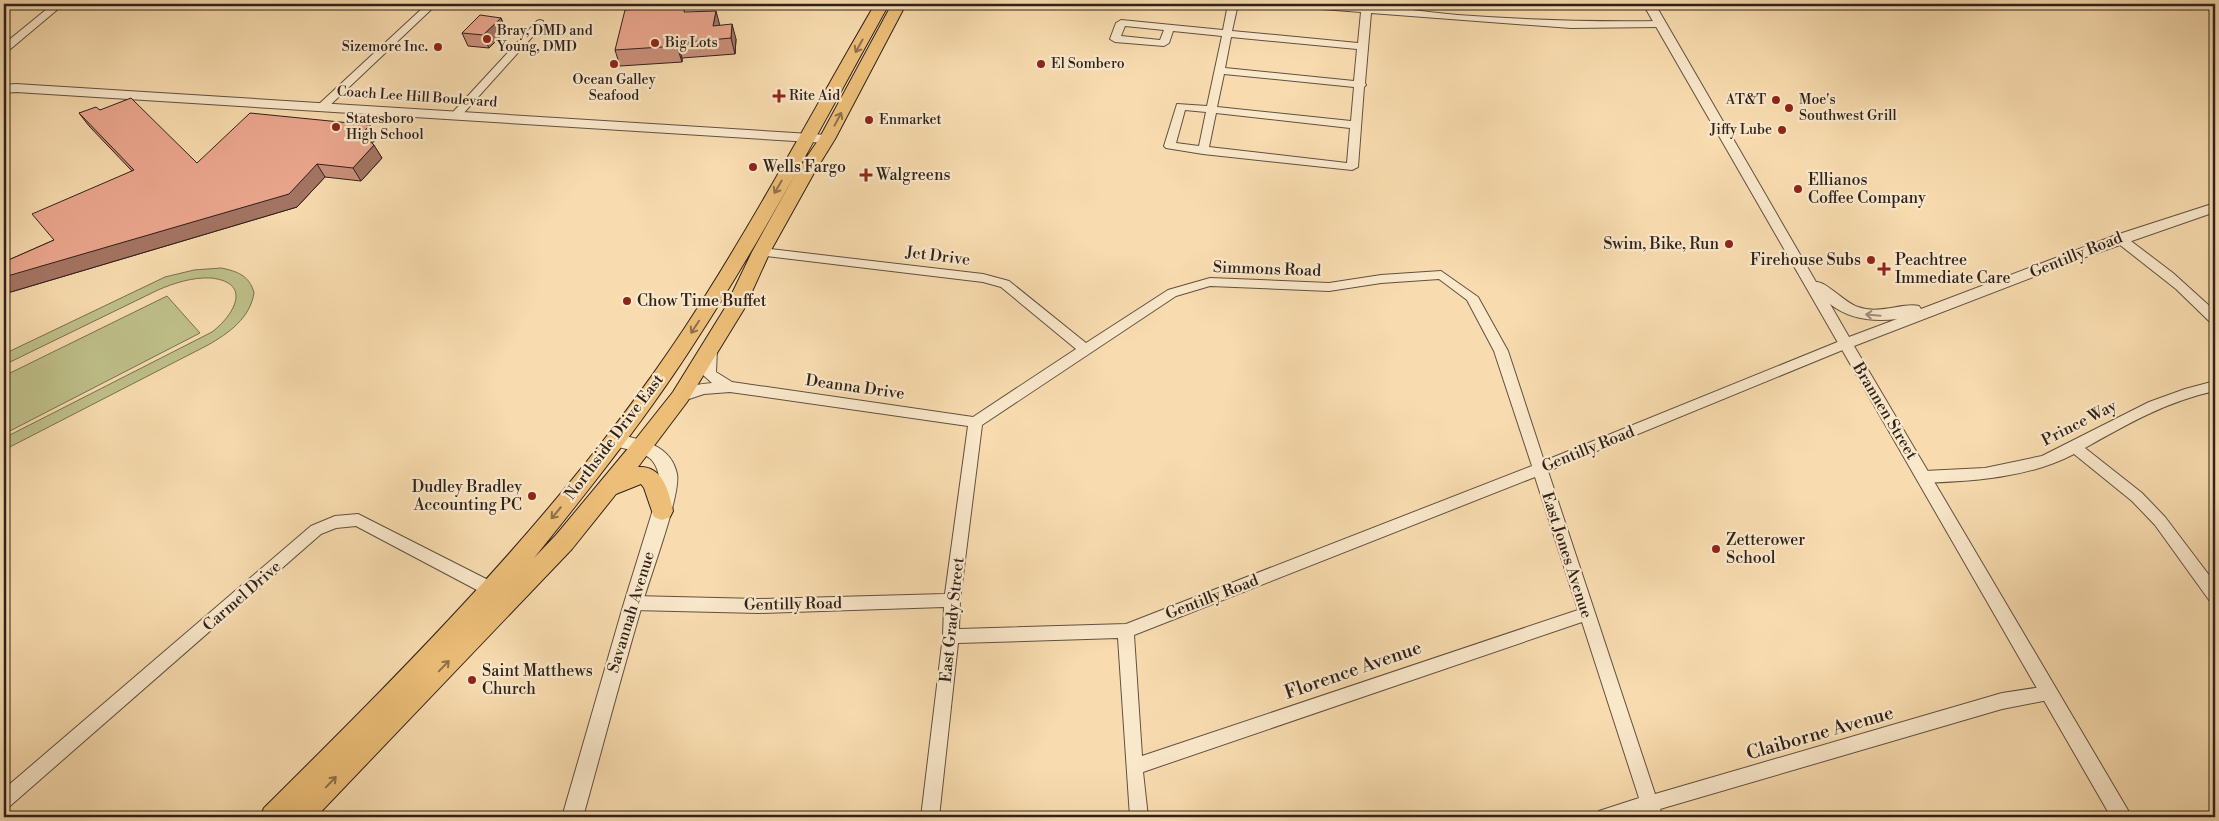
<svg xmlns="http://www.w3.org/2000/svg" width="2219" height="821" font-family="'Libre Bodoni',serif">
  <rect width="100%" height="100%" fill="#f8dcaf"/>
  <filter id="stains"><feTurbulence type="fractalNoise" baseFrequency=".004" numOctaves="4"/><feColorMatrix values="0 0 0 0 .2 0 0 0 0 .09 0 0 0 0 .02 0 0 0 .5 -.17"/></filter>
  <radialGradient id="worn" r=".72"><stop offset=".6" stop-color="#630" stop-opacity="0"/><stop offset="1" stop-color="#630" stop-opacity=".3"/></radialGradient>
  <path fill="#bfc08a" stroke="#777052" d="M221,268C237,271 250,276 254,293C250,318 229,333 208,345L4,450V438L212,332C233,316 254,283 211,278C193,277 174,283 158,290L4,365V354L165,277L194,270Z
    M167,296L200,333L4,434V376Z"/>
  <g fill="none" stroke-linecap="round" stroke-linejoin="round">
    <defs>
      <path id="minor" d="M53,4H64L8,51L4,52V44Z
        M427,4H437L327,108H319L318,106L319,104Z
        M1228,4H1238L1232,31L1358,43L1361,12L1295,7L1290,4C1345,0 1403,10 1458,15C1525,20 1592,22 1660,21L1665,24L1660,27L1571,28L1371,13L1365,83L1366,85L1364,87L1358,167L1352,170L1203,154L1166,148L1164,146L1177,104L1207,106L1222,36L1173,31L1169,43L1164,46L1115,42L1110,39L1116,23L1121,20L1223,30ZM1125,26L1164,30L1160,40L1121,36ZM1231,37L1357,49L1354,81L1225,68ZM1224,74L1354,87L1351,121L1217,107ZM1185,110L1206,112L1199,146L1176,143ZM1216,113L1350,128L1347,163L1209,147Z
        M540,20L543,21V25L461,116H453L452,114L453,112L537,21Z
        M2119,234L2123,235L2173,273L2215,311V323L2210,322L2176,289L2115,241L2113,238L2115,235Z
        M761,248L983,274L1009,281L1086,343L1168,290L1210,278L1329,283L1381,275L1441,271L1478,297L1508,351L1544,461L1840,341H1850L1852,344L1850,347L1548,471L1655,794L2002,693L2048,686L2054,688L2056,693L2054,698L2048,700L2002,709L1660,809L1663,817H1645L1644,814L1633,817H1596L1599,811L1639,798L1582,622L1143,772L1148,817H1130L1118,638L958,643L939,817H921L943,636L944,607L759,613L633,610L627,608L625,603L627,598L633,596L759,599L945,594L968,426L730,392L704,394L680,402L675,401L673,397C680,386 701,384 712,383L702,374L703,349L705,346H715L717,349L716,372L732,382L973,417L1076,349L1001,287L983,282L757,255L755,252L757,249ZM1439,279L1467,300L1494,351L1532,466L1126,624L959,629L960,600L982,425L1176,296L1210,286L1329,291L1381,283ZM1535,477L1578,610L1142,756L1134,635Z
        M2215,381V391C2168,401 2127,424 2085,448L2142,493L2165,517L2215,583V602L2209,600L2155,525L2132,501L2074,454C2028,478 1974,481 1924,483L1919,481L1917,477L1919,473L1924,471L1985,468L2042,456L2149,402L2185,389Z
        M358,514L504,588L506,593L504,598L498,600L492,598L356,526L336,528L321,534L10,806L4,808V789L311,526L335,516Z"/>
      <path id="tertiary" d="M1643,4H1655L1816,282C1826,281 1845,303 1858,307C1880,315 1903,302 1919,306L1921,309L2116,235L2215,203V212L2080,259L1854,346L2132,817H2111ZM1830,304C1849,319 1873,322 1897,319L1849,337Z
        M16,84L827,135L833,139L827,143L16,92L4,93V85Z
        M615,434C640,439 671,444 677,474C681,495 650,576 643,602C622,673 603,745 583,817H562L624,603L660,487C659,449 638,454 609,444L607,440L609,436Z"/>
      <path id="primary" d="M875,4H889C827,116 767,231 697,339C648,416 591,487 534,558L556,535L635,440L673,392L725,308L752,252L796,173L819,139L892,4H906L835,139L814,173L770,252L744,309L687,402L638,467C663,465 669,492 673,511L670,517L662,520L654,517L644,488L641,484L616,494L572,549L316,817H260L264,808C415,658 566,507 684,329C753,224 812,112 875,4Z"/>
    </defs>
    <use href="#minor" stroke="#615040" stroke-width="2"/>
    <use href="#tertiary" stroke="#615040" stroke-width="2"/>
    <use href="#primary" stroke="#2f211b" stroke-width="2"/>
    <use href="#minor" fill="#fae8cb" fill-rule="evenodd"/>
    <use href="#tertiary" fill="#fae8cb" fill-rule="evenodd"/>
    <use href="#primary" fill="#ecbe78" fill-rule="evenodd"/>
  </g>
  <path fill="#cb907b" stroke="#2f211b" d="M810,4H843L840,8Z
    M934,4H948L946,7L935,5Z
    M687,12L719,25L736,39L735,54L682,58V62L620,66L615,50Z
    M501,18L506,31L489,48L468,46L462,33Z
    M100,110L197,163L377,138L372,143L382,158L361,181L325,177L297,207L4,294V262L54,240L132,171L89,126L79,113Z"/>
  <path fill="#a57564" stroke="#2f211b" d="M716,11L720,26L717,41L713,26Z
    M501,18L506,31L489,48L483,35Z
    M732,24L736,39L735,54L731,38Z
    M678,43L682,58V62L677,46Z
    M370,125L377,138L369,147L361,134Z
    M374,145L382,158L361,181L353,168Z
    M317,164L325,177L297,207L4,294V277Z"/>
  <path fill="#eca78f" stroke="#2f211b" d="M685,6L684,12L716,11L713,26L732,24L731,38L678,43L677,46L615,50L625,10Z
    M480,15L501,18L483,35L462,33Z
    M131,98L197,163L250,113L370,125L361,134L374,145L353,168L317,164L289,194L4,277V262L54,240L32,214L134,170L79,113L96,107L100,110Z"/>
  <defs><path id="oneway-shaft" d="M-6 0H5M1.5-3L5.5 0L1.5 3" fill="none" stroke-width="1.6" stroke-linecap="round" stroke-linejoin="round" transform="scale(1.25)"/></defs>
  <g stroke="#8e704a">
    <use href="#oneway-shaft" transform="translate(859 46) rotate(119)"/>
    <use href="#oneway-shaft" transform="translate(838 119) rotate(-62)"/>
    <use href="#oneway-shaft" transform="translate(778 187) rotate(120)"/>
    <use href="#oneway-shaft" transform="translate(695 327) rotate(123)"/>
    <use href="#oneway-shaft" transform="translate(556 513) rotate(130)"/>
    <use href="#oneway-shaft" transform="translate(444 666) rotate(-46)"/>
    <use href="#oneway-shaft" transform="translate(331 782) rotate(-46)"/>
  </g>
  <use stroke="#9f8e7c" href="#oneway-shaft" transform="translate(1873 315) rotate(-175)"/>
  <g fill="#8f2418" stroke="#fae8cb" stroke-width="2">
    <circle cx="487" cy="39" r="5"/>
    <circle cx="655" cy="43" r="5"/>
    <circle cx="438" cy="47" r="5"/>
    <circle cx="614" cy="64" r="5"/>
    <circle cx="1041" cy="64" r="5"/>
    <path d="M776.5 88.5h5v5h5v5h-5v5h-5v-5h-5v-5h5z"/>
    <circle cx="1776" cy="100" r="5"/>
    <circle cx="1789" cy="108" r="5"/>
    <circle cx="869" cy="120" r="5"/>
    <circle cx="336" cy="127" r="5"/>
    <circle cx="1782" cy="130" r="5"/>
    <circle cx="753" cy="167" r="5"/>
    <path d="M863.5 167.5h5v5h5v5h-5v5h-5v-5h-5v-5h5z"/>
    <circle cx="1798" cy="189" r="5"/>
    <circle cx="1729" cy="244" r="5"/>
    <circle cx="1871" cy="260" r="5"/>
    <path d="M1881.5 261.5h5v5h5v5h-5v5h-5v-5h-5v-5h5z"/>
    <circle cx="627" cy="301" r="5"/>
    <circle cx="532" cy="496" r="5"/>
    <circle cx="1716" cy="549" r="5"/>
    <circle cx="472" cy="680" r="5"/>
  </g>
  <g text-anchor="middle" dominant-baseline="central" stroke-width="4.5" stroke-linejoin="round" paint-order="stroke">
    <g font-size="14" fill="#2f211b" stroke="#fae8cb" text-anchor="start">
      <text x="497" y="31">Bray, DMD and<tspan x="497" dy="16">Young, DMD</tspan></text>
      <text x="665" y="43">Big Lots</text>
      <text x="428" y="47" text-anchor="end">Sizemore Inc.</text>
      <text x="1051" y="64">El Sombero</text>
      <text x="614" y="80" text-anchor="middle">Ocean Galley<tspan x="614" dy="16">Seafood</tspan></text>
      <text x="789" y="96">Rite Aid</text>
      <text x="1766" y="100" text-anchor="end">AT&amp;T</text>
      <text x="1799" y="100">Moe's<tspan x="1799" dy="16">Southwest Grill</tspan></text>
      <text x="346" y="119">Statesboro<tspan x="346" dy="16">High School</tspan></text>
      <text x="879" y="120">Enmarket</text>
      <text x="1772" y="130" text-anchor="end">Jiffy Lube</text>
    </g>
    <g font-size="14" fill="#2f211b" stroke="#fae8cb">
      <text transform="translate(417 97) rotate(4)">Coach Lee Hill Boulevard</text>
    </g>
    <g font-size="16" fill="#2f211b" stroke="#fae8cb" text-anchor="start">
      <text x="763" y="167">Wells Fargo</text>
      <text x="876" y="175">Walgreens</text>
      <text x="1808" y="180">Ellianos<tspan x="1808" dy="18">Coffee Company</tspan></text>
      <text x="1719" y="244" text-anchor="end">Swim, Bike, Run</text>
      <text x="1861" y="260" text-anchor="end">Firehouse Subs</text>
      <text x="1895" y="260">Peachtree<tspan x="1895" dy="18">Immediate Care</tspan></text>
      <text x="637" y="301">Chow Time Buffet</text>
      <text x="522" y="487" text-anchor="end">Dudley Bradley<tspan x="522" dy="18">Accounting PC</tspan></text>
      <text x="1726" y="540">Zetterower<tspan x="1726" dy="18">School</tspan></text>
      <text x="482" y="671">Saint Matthews<tspan x="482" dy="18">Church</tspan></text>
    </g>
    <g font-size="16" fill="#2f211b" stroke="#fae8cb">
      <text transform="translate(2076 255) rotate(-22)">Gentilly Road</text>
      <text transform="translate(938 256) rotate(7)">Jet Drive</text>
      <text transform="translate(1267 269) rotate(2)">Simmons Road</text>
      <text transform="translate(855 387) rotate(8)">Deanna Drive</text>
      <text transform="translate(1885 411) rotate(59)">Brannen Street</text>
      <text transform="translate(2079 423) rotate(-27)">Prince Way</text>
      <text transform="translate(614 437) rotate(-53)">Northside Drive East</text>
      <text transform="translate(1588 449) rotate(-22)">Gentilly Road</text>
      <text transform="translate(1567 555) rotate(72)">East Jones Avenue</text>
      <text transform="translate(242 596) rotate(-41)">Carmel Drive</text>
      <text transform="translate(1212 597) rotate(-21)">Gentilly Road</text>
      <text transform="translate(793 604) rotate(-1)">Gentilly Road</text>
      <text transform="translate(631 612) rotate(-73)">Savannah Avenue</text>
      <text transform="translate(952 620) rotate(-84)">East Grady Street</text>
    </g>
    <g font-size="19" fill="#2f211b" stroke="#fae8cb">
      <text transform="translate(1353 670) rotate(-19)">Florence Avenue</text>
      <text transform="translate(1820 733) rotate(-16)">Claiborne Avenue</text>
    </g>
  </g>
  <rect width="2219" height="821" fill="none" stroke="#f8dcaf" stroke-width="20"/>
  <rect x="5" y="5" width="2209" height="811" fill="none" stroke="#2f211b" stroke-width="2.5"/>
  <rect x="10" y="10" width="2199" height="801" fill="none" stroke="#2f211b"/>
  <rect width="100%" height="100%" filter="url(#stains)"/>
  <rect width="100%" height="100%" fill="url(#worn)"/>
</svg>
